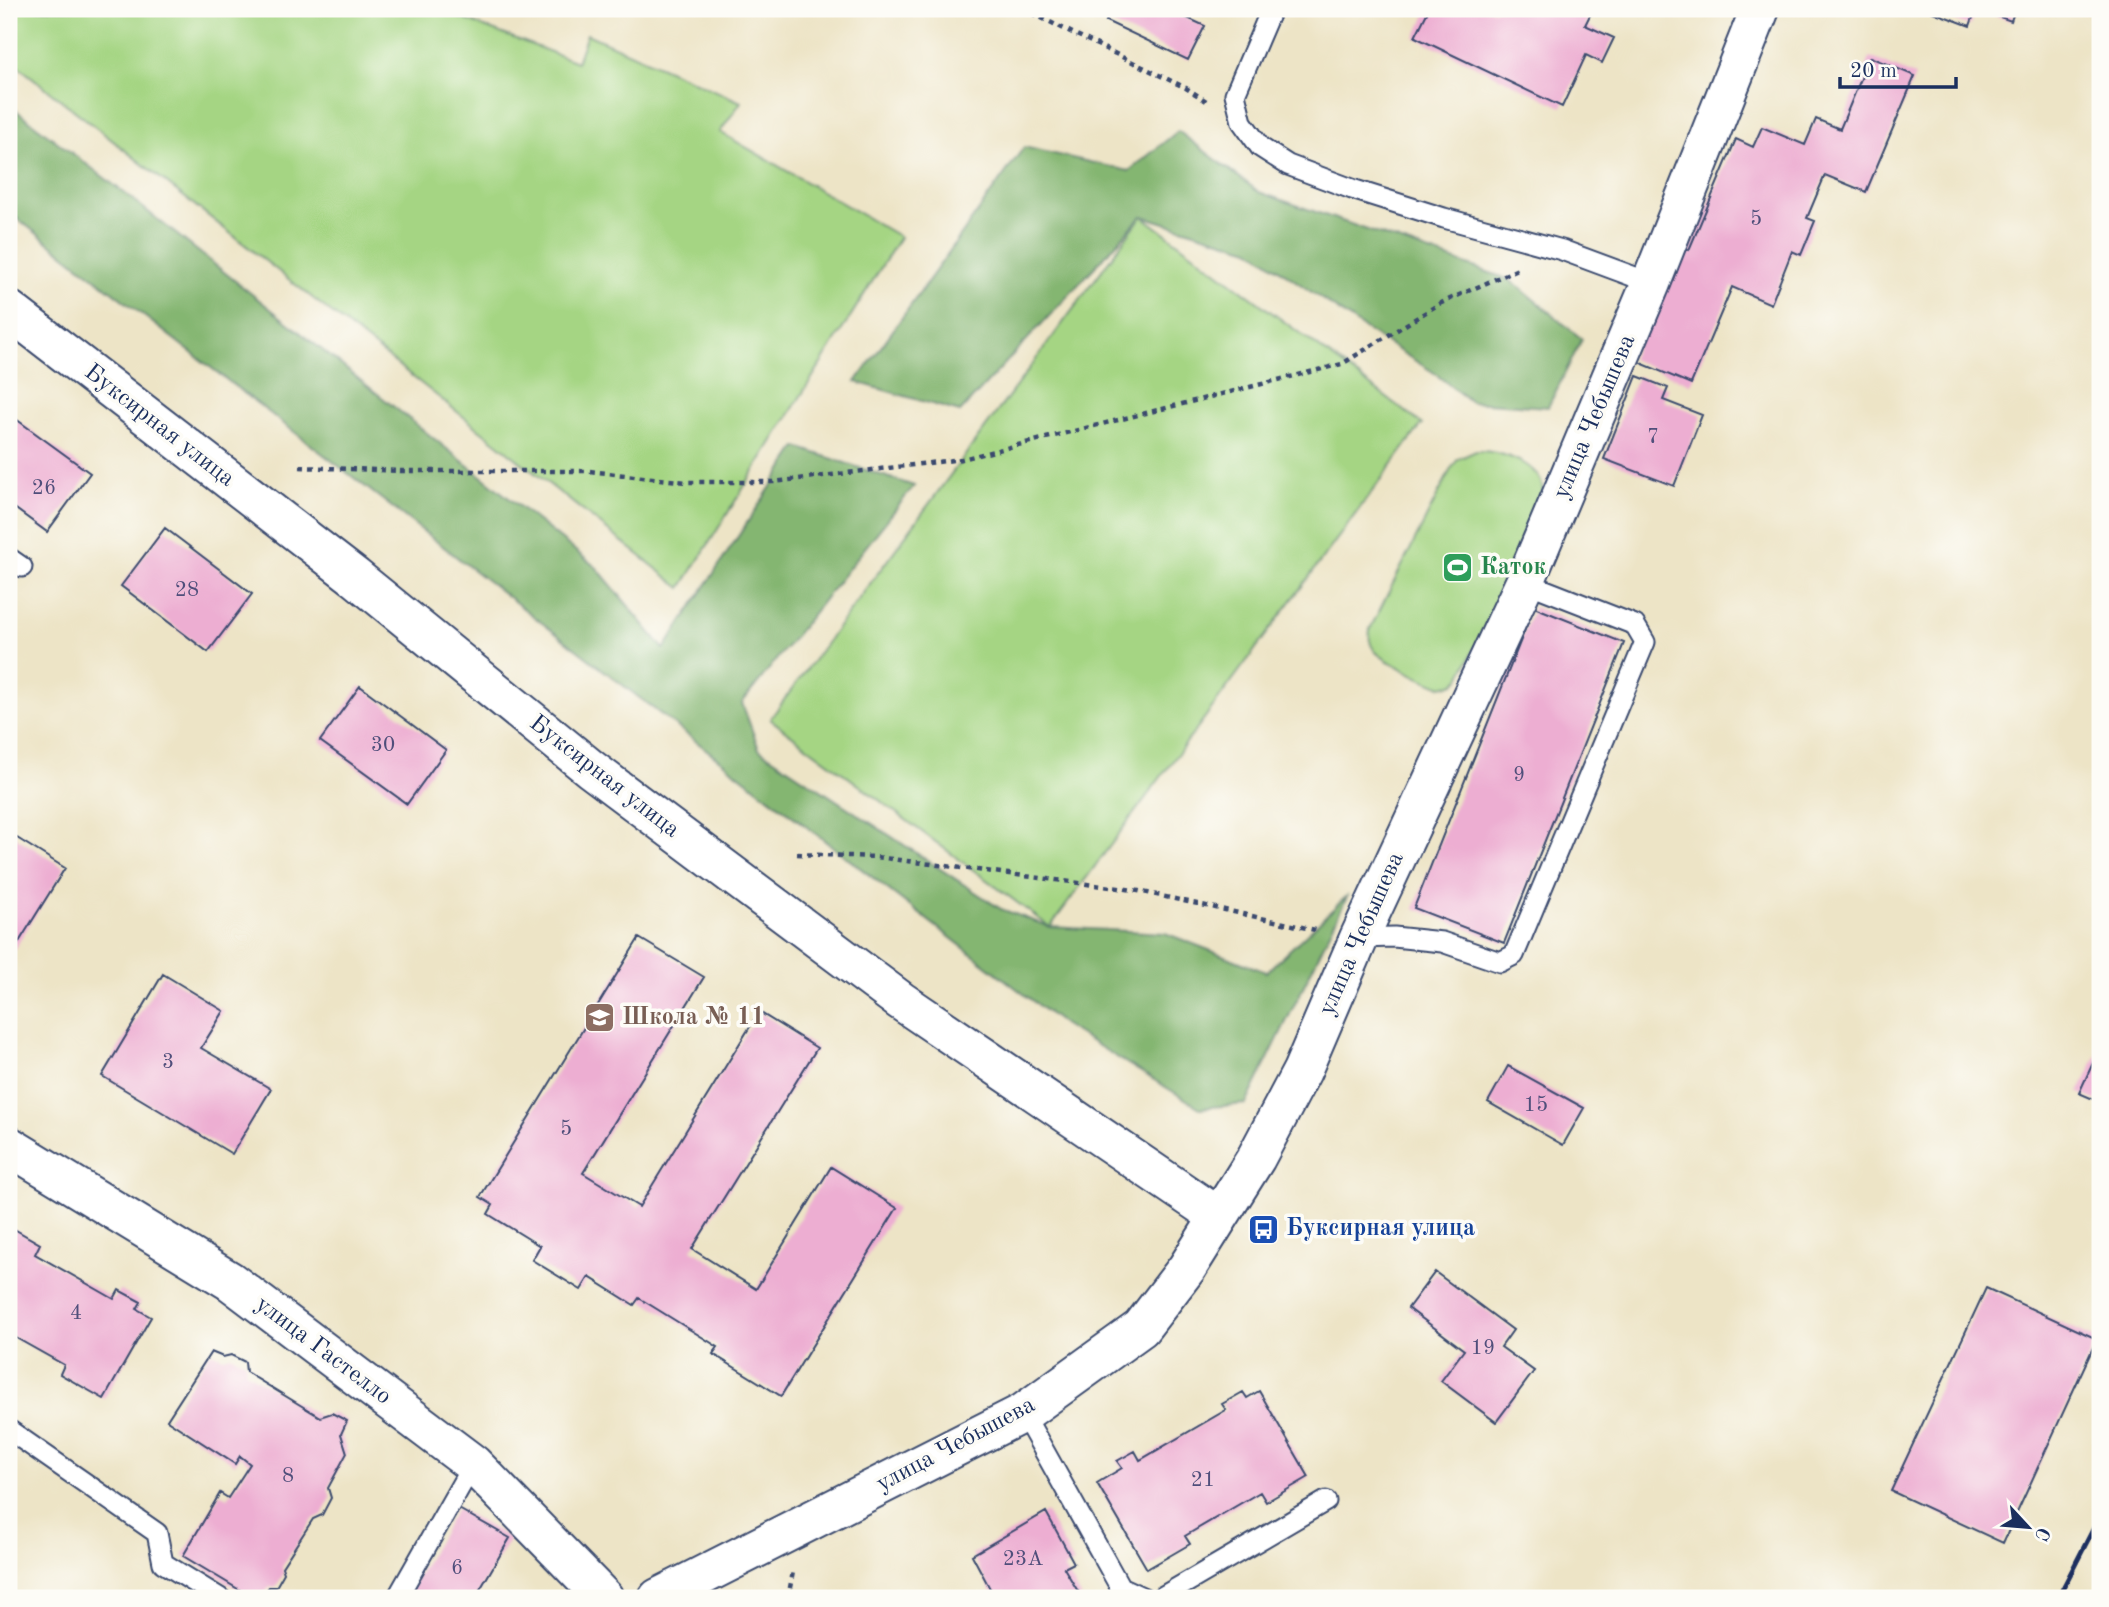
<svg xmlns="http://www.w3.org/2000/svg" width="2109" height="1607" font-family="'Old Standard TT',serif">
  <rect width="100%" height="100%" fill="#fdfcf7"/>
  <filter id="ink" filterUnits="userSpaceOnUse"><feTurbulence type="fractalNoise" baseFrequency=".0143" numOctaves="2"/><feDisplacementMap in="SourceGraphic" scale="14" xChannelSelector="R" yChannelSelector="G"/><feConvolveMatrix kernelMatrix="1 2 1 2 8 2 1 2 1" color-interpolation-filters="sRGB"/></filter>
  <filter id="wash" filterUnits="userSpaceOnUse"><feTurbulence type="fractalNoise" baseFrequency=".00686" numOctaves="4" result="noise"/><feDisplacementMap in="SourceGraphic" scale="28" xChannelSelector="R" yChannelSelector="G"/><feGaussianBlur stdDeviation="1.57" result="paint"/><feColorMatrix in="noise" values="0 0 0 0 0 0 0 0 0 0 0 0 0 0 0 0 0 1.4 0 .05"/><feComposite in="paint" operator="in"/></filter>
  <g filter="url(#wash)">
    <rect width="100%" height="100%" fill="#ede4c6"/>
    <path fill="#a5d583" stroke="#608270" stroke-width="2" d="M9,9H437L577,62L587,34L741,102L720,132L900,237L681,588L9,59Z
      M1142,216L1422,424L1050,927L770,719Z
      M1476,451C1497,450 1536,462 1542,485C1544,492 1542,500 1542,508L1460,678L1454,683L1443,687C1429,683 1383,661 1374,650C1369,643 1369,637 1370,629L1451,469L1458,459Z"/>
    <path fill="#84b671" stroke="#507268" stroke-width="2" d="M9,105L127,195L597,568L664,649L797,447L914,486L742,703L759,749L1001,909L1050,927L1165,933L1266,972L1348,895L1246,1104L1200,1108L1064,1025L9,212Z
      M1178,131L1259,192L1510,280L1582,339L1548,407L1471,402L1433,372L1366,330L1250,249L1142,216L960,412L856,382L1024,147L1129,171Z"/>
    <g id="blocks">
      <path fill="#edaed2" d="M1112,9H1168L1205,26L1188,60L1106,21Z
        M1429,9H1593L1585,25L1614,38L1602,63L1586,55L1562,107L1415,37Z
        M1925,9H1976L1970,26Z
        M1978,9H2015L2011,21Z
        M1870,57L1915,76L1866,192L1825,175L1807,218L1815,221L1801,255L1792,251L1771,304L1732,287L1691,384L1631,359L1678,246L1689,250L1736,139L1753,147L1762,127L1805,145L1816,119L1840,129Z
        M1637,376L1668,388L1663,400L1702,415L1674,486L1604,459Z
        M9,414L90,473L47,532L9,504Z
        M165,528L252,594L208,652L121,586Z
        M1534,607L1624,643L1504,943L1414,908Z
        M360,686L446,750L407,804L320,741Z
        M9,833L65,868L9,958Z
        M639,938L704,977L583,1173L639,1207L759,1012L817,1048L692,1249L756,1289L831,1167L897,1208L781,1396L713,1354L718,1347L639,1298L634,1305L589,1277L581,1290L532,1260L540,1246L488,1214L493,1205L480,1197Z
        M163,974L224,1011L201,1048L271,1089L232,1154L102,1076Z
        M2100,1048V1102L2079,1093Z
        M1508,1066L1584,1108L1563,1145L1488,1102Z
        M9,1226L40,1244L35,1254L114,1299L119,1290L141,1302L137,1309L151,1317L104,1399L60,1374L64,1365L9,1334Z
        M1435,1272L1513,1330L1501,1347L1534,1371L1496,1422L1441,1381L1464,1350L1408,1308Z
        M1986,1288L2097,1339L2003,1543L1891,1491Z
        M211,1352L223,1357L231,1355L245,1362L246,1372L320,1417L332,1413L347,1421L341,1434L347,1453L328,1488L331,1498L322,1515L313,1519L282,1567L284,1573L276,1587H269L261,1598H253L183,1556L220,1493L228,1498L250,1464L240,1456L235,1464L167,1420Z
        M1259,1391L1309,1477L1266,1502L1260,1492L1185,1536L1190,1544L1147,1569L1097,1483L1122,1468L1117,1461L1135,1451L1140,1460L1226,1410L1222,1404L1243,1392L1247,1398Z
        M457,1508L510,1538L475,1598H405Z
        M1046,1512L1074,1563L1064,1568L1082,1598H995L972,1555Z"/>
    </g>
  </g>
  <g filter="url(#ink)">
    <use href="#blocks" fill-opacity="0" stroke="#3a4a6e" stroke-width="2"/>
    <g fill="none" stroke-linecap="round" stroke-linejoin="round">
      <defs>
        <path id="lane" d="M1271,10L1235,94L1242,122L1260,147L1288,165L1352,189L1444,218L1562,250L1651,283
          M9,558L22,567
          M1359,938L1394,937L1442,942L1500,962L1514,955L1645,642L1635,625L1525,582
          M1023,1413L1120,1587L1144,1598
          M9,1430L157,1533L163,1563L220,1598
          M397,1598L473,1464
          M1160,1598L1326,1501"/>
        <path id="street" d="M9,310L355,577L591,769L901,1001L1219,1217
          M9,1146L230,1281L473,1464L604,1598
          M658,1598L1023,1413L1141,1328L1187,1268L1256,1158L1302,1071L1359,938L1525,582L1651,283L1760,9"/>
      </defs>
      <use href="#lane" stroke="#3a4a6e" stroke-width="23"/>
      <use href="#street" stroke="#3a4a6e" stroke-width="42"/>
      <path stroke="#3a4a6e" stroke-width="4.5" stroke-dasharray="5 5" stroke-linecap="butt" d="M1023,9L1186,88L1208,102
        M300,467L403,471H589L687,482H774L962,459L1342,364L1439,304L1518,269
        M797,854L876,857L1134,890L1320,931
        M788,1598L793,1572"/>
      <use href="#lane" stroke="#fff" stroke-width="19"/>
      <use href="#street" stroke="#fff" stroke-width="38"/>
      <path stroke="#1b2f5e" stroke-width="5" d="M2058,1598L2100,1516"/>
    </g>
  </g>
  <defs>
    <symbol id="stadium-square" viewBox="-11 -11 22 22"><rect x="-9" y="-9" width="18" height="18" rx="4" fill="#2e9e5b" stroke="#fdfcf7"/><path d="M0-5a6.5 5 0 1 0 0 10a6.5 5 0 1 0 0-10ZM-3.5-1.8h7v3.6h-7Z" fill="#fff"/></symbol>
    <symbol id="school-square" viewBox="-11 -11 22 22"><rect x="-9" y="-9" width="18" height="18" rx="4" fill="#8d6e63" stroke="#fdfcf7"/><path d="M0-5L7-2L0 1L-7-2ZM-4 1L0 2.5L4 1V4Q0 6-4 4Z" fill="#fff"/></symbol>
    <symbol id="bus-square" viewBox="-11 -11 22 22"><rect x="-9" y="-9" width="18" height="18" rx="4" fill="#1a4fb4" stroke="#fdfcf7"/><path d="M-5-6H5V4H4V6H2V4H-2V6H-4V4H-5ZM-3.5-4V0h7V-4ZM-3.5 1.2v1.5H-2V1.2ZM2 1.2v1.5H3.5V1.2Z" fill="#fff"/></symbol>
  </defs>
  <g fill-rule="evenodd">
    <use href="#stadium-square" x="1440" y="550" width="35" height="35"/>
    <use href="#school-square" x="582" y="1000" width="35" height="35"/>
    <use href="#bus-square" x="1246" y="1212" width="35" height="35"/>
  </g>
  <g text-anchor="middle" dominant-baseline="central" stroke-width="7" stroke-linejoin="round" paint-order="stroke">
    <g font-size="21" fill="#504f7b">
      <text x="1756" y="219">5</text>
      <text x="1653" y="437">7</text>
      <text x="44" y="488">26</text>
      <text x="187" y="590">28</text>
      <text x="383" y="745">30</text>
      <text x="1519" y="775">9</text>
      <text x="168" y="1062">3</text>
      <text x="1536" y="1105">15</text>
      <text x="566" y="1129">5</text>
      <text x="76" y="1313">4</text>
      <text x="1483" y="1348">19</text>
      <text x="288" y="1476">8</text>
      <text x="1203" y="1480">21</text>
      <text x="1023" y="1559">23А</text>
      <text x="457" y="1568">6</text>
    </g>
    <g font-size="24" fill="#1b2f5e" stroke="#fdfcf7">
      <text transform="translate(1595 417) rotate(-67)">улица Чебышева</text>
      <text transform="translate(159 426) rotate(38)">Буксирная улица</text>
      <text transform="translate(604 777) rotate(38)">Буксирная улица</text>
      <text transform="translate(1362 934) rotate(-66)">улица Чебышева</text>
      <text transform="translate(323 1351) rotate(37)">улица Гастелло</text>
      <text transform="translate(956 1445) rotate(-28)">улица Чебышева</text>
    </g>
    <g font-size="24" font-weight="bold" fill="#27864d" stroke="#fdfcf7" text-anchor="start">
      <text x="1480" y="568">Каток</text>
    </g>
    <g font-size="24" font-weight="bold" fill="#785e54" stroke="#fdfcf7" text-anchor="start">
      <text x="622" y="1018">Школа № 11</text>
    </g>
    <g font-size="24" font-weight="bold" fill="#164399" stroke="#fdfcf7" text-anchor="start">
      <text x="1286" y="1229">Буксирная улица</text>
    </g>
  </g>
  <rect width="2109" height="1607" fill="none" stroke="#fdfcf7" stroke-width="35"/>
  <g transform="translate(2028 1527) rotate(116)" stroke="#fdfcf7" stroke-width="5" paint-order="stroke">
  <path d="M0-5L12 26L0 18L-12 26Z" fill="#1b2f5e"/>
  <text y="-10" font-size="19" font-weight="bold" text-anchor="middle" fill="#1b2f5e">С</text>
  </g>
  <path d="M1840 77v10h116v-10" fill="none" stroke="#1b2f5e" stroke-width="3.5"/>
  <text x="1850" y="77" font-size="21" fill="#1b2f5e" stroke="#fdfcf7" stroke-width="5" paint-order="stroke">20 m</text>
</svg>
